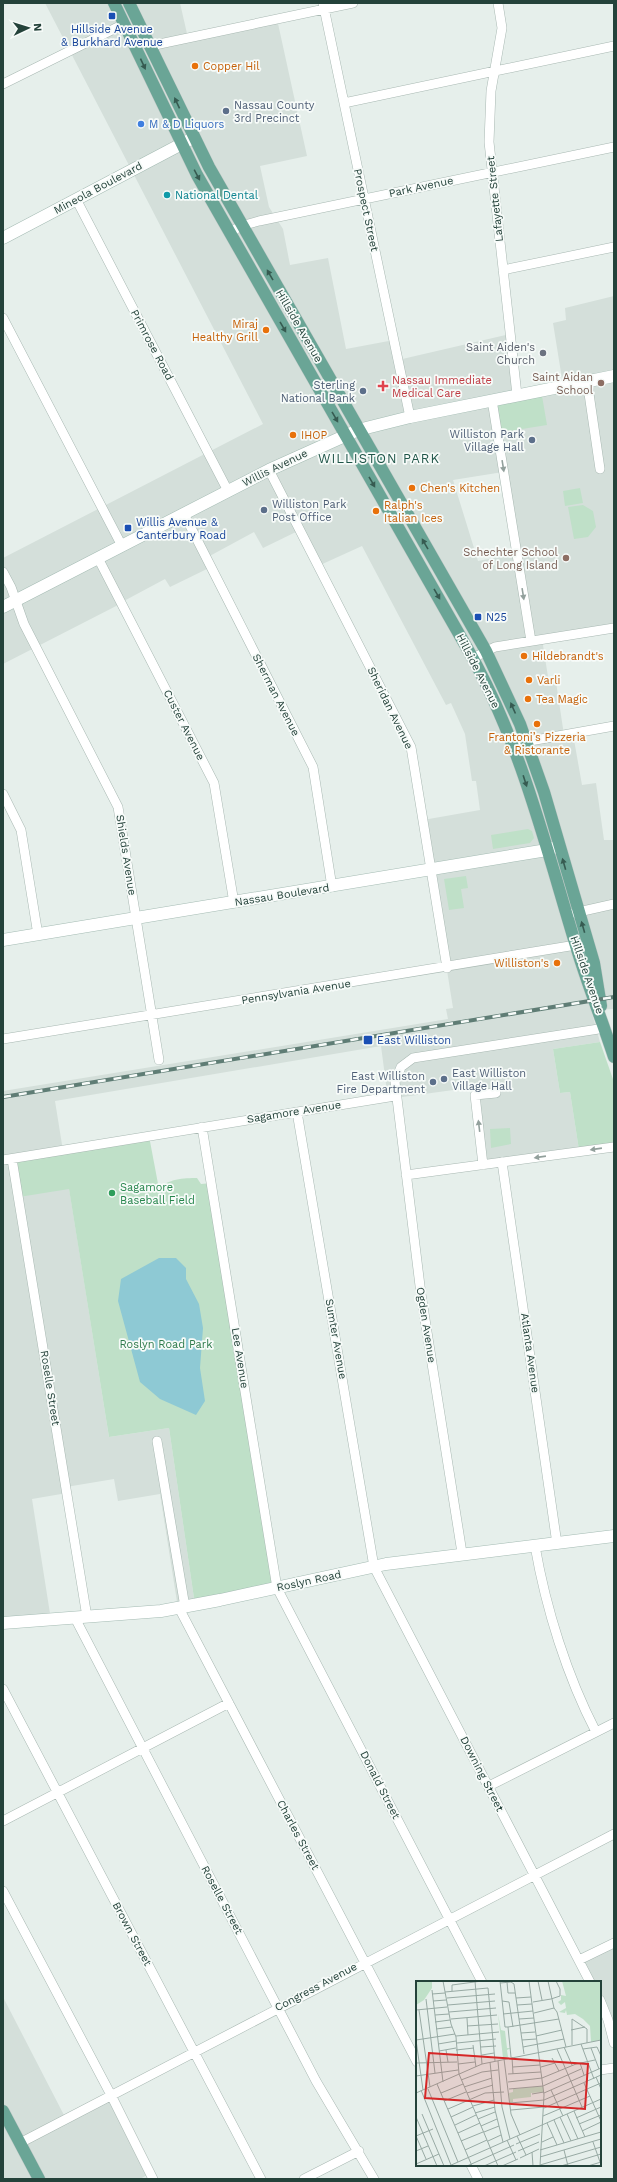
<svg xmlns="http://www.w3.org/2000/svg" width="617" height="2182" font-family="'Work Sans',sans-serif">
  <rect width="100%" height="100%" fill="#e6efeb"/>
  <path fill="#d4dfda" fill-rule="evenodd" d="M45,3H180L188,38L277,19L307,156L260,166L269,207L283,229L290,265L328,258L346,349L394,340L398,360L510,334L517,395L563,385L553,323L566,320L565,308L614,296V628L542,639L549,683L556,682L564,735L573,734L582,785L596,783L604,840H613L614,1009L591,1010L600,1042L553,1049L560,1093L570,1092L579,1150L485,1163L475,1087L388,1099L381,1046L55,1101L109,1437L169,1428L195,1605L178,1608L160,1494L118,1501L114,1479L66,1487L67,1493L32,1499L51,1620L3,1622V1091L448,1019L446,1009L453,1008L423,820L480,810L476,781H472L465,734L451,703L446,705L362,546L318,566L300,530L263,548L254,532L206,558L211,567L170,587L165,579L122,602V603L3,664V558L263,424ZM503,472L516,554L478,561L453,480Z
    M614,1943V2043L600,2000V1982H590L579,1960Z
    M3,1997L66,2119L108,2097L149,2174L140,2179H3Z"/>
  <path fill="#bfe0c8" d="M541,390L547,425L498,433L492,400Z
    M580,488L583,503L565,506L563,491Z
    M583,505L593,511L596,527L588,537L574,539L568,507Z
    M528,829L532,831L534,838L530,843L493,849L491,835Z
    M466,876L468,888L461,889L464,908L449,910L444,879Z
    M600,1042L614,1082V1145L579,1150L570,1092L560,1093L553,1049Z
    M510,1128L511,1144L491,1148L490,1129Z
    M149,1136L159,1189C167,1179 184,1178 197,1178L201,1184L212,1183L277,1588L195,1605L169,1428L109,1437L69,1189L19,1197L13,1160Z"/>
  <path fill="#8ec9d4" d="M159,1258H176L186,1268V1279L199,1304L203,1328L200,1368L205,1401L196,1415L160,1399L140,1382L118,1301L121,1279Z"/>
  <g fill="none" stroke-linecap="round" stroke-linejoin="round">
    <defs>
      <path id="street" d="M323,3L410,417
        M498,3L502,28L491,91L489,142L517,395
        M150,46L353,3
        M3,84L124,24
        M344,103L614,46
        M76,199L228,491
        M229,233L241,226L259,221L614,147
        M503,270L614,247
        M3,318L122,546
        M587,380L600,469
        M492,400L531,641
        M269,470L411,747L447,968
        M184,514L313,767L332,887
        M98,558L214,783L234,903
        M3,572L11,587L24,624L118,807L159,1060
        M473,658L495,647L614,628
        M513,744L614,726
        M3,794L21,830L38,935
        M574,913L614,904
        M3,1039L582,944
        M297,1112L374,1567L590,1982
        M202,1127L277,1588L482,1982
        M12,1159L87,1617
        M3,1160L395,1096
        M502,1162L557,1544
        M483,1165L475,1095L496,1093
        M406,1175L614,1147
        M157,1441L185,1607
        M535,1546C546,1609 567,1676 596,1732
        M462,1553L421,1294L395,1082L401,1067L413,1058L605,1028
        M179,1608L417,2062
        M75,1618L316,2081L374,2179
        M3,1689L261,2179
        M489,1786L614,1723
        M3,1821L229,1703
        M3,1891L111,2095L153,2179
        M579,1960L614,1943
        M600,2000L608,2020L614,2043
        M600,2070L614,2068
        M20,2143L614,1834
        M471,2165L478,2179
        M304,2179L359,2151"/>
      <path id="secondary" d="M3,238L193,138
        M3,607L269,470L358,430L410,417L614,376
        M3,940L547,850L556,847
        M3,1623L161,1611L220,1600L386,1564L614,1536"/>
      <path id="primary" d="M114,3L197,175L467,648C520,740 545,844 576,946C587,983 602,1020 614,1057
        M129,3L209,167L486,651L520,724L544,792L594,963L601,1006
        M3,2111L39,2179"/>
    </defs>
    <use href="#street" stroke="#a8b8b2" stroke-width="10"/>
    <use href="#secondary" stroke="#a4bbb3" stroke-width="13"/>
    <use href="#primary" stroke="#c2cac8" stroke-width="13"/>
    <use href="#street" stroke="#fff" stroke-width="9"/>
    <use href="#secondary" stroke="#fff" stroke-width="12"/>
    <use href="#primary" stroke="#6aa596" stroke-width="12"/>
    <defs>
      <path id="rail" d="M3,1097L614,997"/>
    </defs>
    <use href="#rail" stroke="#5f7d75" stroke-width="4"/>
    <use href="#rail" stroke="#f7fbf9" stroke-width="2.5" stroke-dasharray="8" stroke-linecap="butt"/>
  </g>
  <defs><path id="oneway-solid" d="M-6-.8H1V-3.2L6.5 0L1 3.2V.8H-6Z"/></defs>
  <g fill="#365b51">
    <use href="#oneway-solid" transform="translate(143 64) rotate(65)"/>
    <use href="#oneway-solid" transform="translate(177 103) rotate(-115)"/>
    <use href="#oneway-solid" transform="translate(197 175) rotate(62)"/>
    <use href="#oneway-solid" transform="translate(270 275) rotate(-120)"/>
    <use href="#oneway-solid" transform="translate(283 327) rotate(60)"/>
    <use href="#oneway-solid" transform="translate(335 417) rotate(60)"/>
    <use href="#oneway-solid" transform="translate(372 482) rotate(60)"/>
    <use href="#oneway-solid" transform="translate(425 544) rotate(-120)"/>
    <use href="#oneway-solid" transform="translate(437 594) rotate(60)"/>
    <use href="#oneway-solid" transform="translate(513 708) rotate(-114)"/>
    <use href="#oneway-solid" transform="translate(525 781) rotate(72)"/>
    <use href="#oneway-solid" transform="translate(564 864) rotate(-106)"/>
    <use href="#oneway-solid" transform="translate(583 927) rotate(-106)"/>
  </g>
  <g fill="#92a09c">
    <use href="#oneway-solid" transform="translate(503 466) rotate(81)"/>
    <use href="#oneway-solid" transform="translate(523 594) rotate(81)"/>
    <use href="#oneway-solid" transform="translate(479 1126) rotate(-97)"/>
    <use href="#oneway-solid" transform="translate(596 1149) rotate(172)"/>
    <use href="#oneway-solid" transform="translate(540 1157) rotate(172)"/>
  </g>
  <g fill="#1a4fb4" stroke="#f7fbf9" stroke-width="1.5">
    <rect x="108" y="12" width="8" height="8" rx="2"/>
    <rect x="124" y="524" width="8" height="8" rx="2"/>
    <rect x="474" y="613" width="8" height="8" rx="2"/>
    <rect x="363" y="1035" width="10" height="10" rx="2"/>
  </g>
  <g fill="#e8710a" stroke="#f7fbf9" stroke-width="1.5">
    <circle cx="195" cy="66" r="4"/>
    <circle cx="266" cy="330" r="4"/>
    <circle cx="293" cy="435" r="4"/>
    <circle cx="412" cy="488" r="4"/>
    <circle cx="376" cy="511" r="4"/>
    <circle cx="524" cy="656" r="4"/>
    <circle cx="529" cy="680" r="4"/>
    <circle cx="528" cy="699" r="4"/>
    <circle cx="537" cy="724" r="4"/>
    <circle cx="557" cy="963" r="4"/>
  </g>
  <g fill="#5c6f8a" stroke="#f7fbf9" stroke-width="1.5">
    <circle cx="226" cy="111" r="4"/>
    <circle cx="363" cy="391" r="4"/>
    <circle cx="532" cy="440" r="4"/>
    <circle cx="264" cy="510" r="4"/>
    <circle cx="444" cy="1079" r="4"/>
    <circle cx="433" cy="1082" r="4"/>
  </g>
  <circle fill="#3f7fe0" stroke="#f7fbf9" stroke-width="1.5" cx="141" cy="124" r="4"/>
  <circle fill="#0f9aa8" stroke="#f7fbf9" stroke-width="1.5" cx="167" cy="195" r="4"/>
  <circle fill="#6b7280" stroke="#f7fbf9" stroke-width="1.5" cx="543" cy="353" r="4"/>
  <g fill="#8d6e63" stroke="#f7fbf9" stroke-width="1.5">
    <circle cx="601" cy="383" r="4"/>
    <circle cx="566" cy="558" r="4"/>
  </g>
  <path fill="#e0444e" stroke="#f7fbf9" stroke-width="1.5" d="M381 380h4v4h4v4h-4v4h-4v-4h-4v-4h4z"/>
  <circle fill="#2e9e5b" stroke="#f7fbf9" stroke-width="1.5" cx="112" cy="1193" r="4"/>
  <g text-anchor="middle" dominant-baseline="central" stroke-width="3.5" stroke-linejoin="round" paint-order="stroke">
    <g font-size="11" fill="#164399" stroke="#f7fbf9" text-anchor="start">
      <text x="112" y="29" text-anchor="middle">Hillside Avenue<tspan x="112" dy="13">&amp; Burkhard Avenue</tspan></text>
      <text x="136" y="522">Willis Avenue &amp;<tspan x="136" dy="13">Canterbury Road</tspan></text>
      <text x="486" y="617">N25</text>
      <text x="377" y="1040">East Williston</text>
    </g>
    <g font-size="11" fill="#c56008" stroke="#f7fbf9" text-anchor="start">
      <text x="203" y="66">Copper Hil</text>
      <text x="258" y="324" text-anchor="end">Miraj<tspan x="258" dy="13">Healthy Grill</tspan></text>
      <text x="301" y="435">IHOP</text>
      <text x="420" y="488">Chen's Kitchen</text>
      <text x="384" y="505">Ralph's<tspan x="384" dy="13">Italian Ices</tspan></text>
      <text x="532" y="656">Hildebrandt's</text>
      <text x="537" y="680">Varli</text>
      <text x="536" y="699">Tea Magic</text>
      <text x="537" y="737" text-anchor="middle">Frantoni’s Pizzeria<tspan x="537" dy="13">&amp; Ristorante</tspan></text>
      <text x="549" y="963" text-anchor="end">Williston's</text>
    </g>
    <g font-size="11" fill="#4e5e75" stroke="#f7fbf9" text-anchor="start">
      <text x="234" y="105">Nassau County<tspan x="234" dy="13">3rd Precinct</tspan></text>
      <text x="355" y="385" text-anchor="end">Sterling<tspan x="355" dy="13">National Bank</tspan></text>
      <text x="524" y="434" text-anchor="end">Williston Park<tspan x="524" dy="13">Village Hall</tspan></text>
      <text x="272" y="504">Williston Park<tspan x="272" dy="13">Post Office</tspan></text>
      <text x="452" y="1073">East Williston<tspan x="452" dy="13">Village Hall</tspan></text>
      <text x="425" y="1076" text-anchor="end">East Williston<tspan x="425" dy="13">Fire Department</tspan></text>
    </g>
    <g font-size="11" fill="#366cbe" stroke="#f7fbf9" text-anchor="start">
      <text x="149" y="124">M &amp; D Liquors</text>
    </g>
    <g font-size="11" fill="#24423a" stroke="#f7fbf9">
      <text transform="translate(421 187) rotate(-12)">Park Avenue</text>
      <text transform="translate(98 188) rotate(-28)">Mineola Boulevard</text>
      <text transform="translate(495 199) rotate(-96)">Lafayette Street</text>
      <text transform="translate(366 210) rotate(78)">Prospect Street</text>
      <text transform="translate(299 326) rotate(60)">Hillside Avenue</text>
      <text transform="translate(152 345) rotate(62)">Primrose Road</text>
      <text transform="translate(275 468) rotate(-26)">Willis Avenue</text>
      <text transform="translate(478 671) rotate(63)">Hillside Avenue</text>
      <text transform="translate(276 695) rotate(63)">Sherman Avenue</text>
      <text transform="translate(390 708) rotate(64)">Sheridan Avenue</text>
      <text transform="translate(184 725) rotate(63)">Custer Avenue</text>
      <text transform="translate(126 855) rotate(81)">Shields Avenue</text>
      <text transform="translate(282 895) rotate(-9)">Nassau Boulevard</text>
      <text transform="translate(587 975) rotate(71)">Hillside Avenue</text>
      <text transform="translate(296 992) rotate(-9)">Pennsylvania Avenue</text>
      <text transform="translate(294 1112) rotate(-9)">Sagamore Avenue</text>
      <text transform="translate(426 1325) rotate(81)">Ogden Avenue</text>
      <text transform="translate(336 1339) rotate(80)">Sumter Avenue</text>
      <text transform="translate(530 1353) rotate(82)">Atlanta Avenue</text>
      <text transform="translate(240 1358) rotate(81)">Lee Avenue</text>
      <text transform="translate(50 1388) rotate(81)">Roselle Street</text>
      <text transform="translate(309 1581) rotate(-12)">Roslyn Road</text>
      <text transform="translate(482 1774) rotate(63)">Downing Street</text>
      <text transform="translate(380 1785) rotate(63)">Donald Street</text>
      <text transform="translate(298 1835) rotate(62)">Charles Street</text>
      <text transform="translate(222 1900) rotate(62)">Roselle Street</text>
      <text transform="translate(132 1934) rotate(62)">Brown Street</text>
      <text transform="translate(316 1987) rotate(-28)">Congress Avenue</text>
    </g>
    <g font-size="11" fill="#0d838f" stroke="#f7fbf9" text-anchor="start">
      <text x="175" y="195">National Dental</text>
    </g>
    <g font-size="11" fill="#5b616d" stroke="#f7fbf9" text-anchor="end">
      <text x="535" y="347">Saint Aiden's<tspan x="535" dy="13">Church</tspan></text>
    </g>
    <g font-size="11" fill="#785e54" stroke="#f7fbf9" text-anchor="end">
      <text x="593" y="377">Saint Aidan<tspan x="593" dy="13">School</tspan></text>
      <text x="558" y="552">Schechter School<tspan x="558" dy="13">of Long Island</tspan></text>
    </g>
    <g font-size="11" fill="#be3a42" stroke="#f7fbf9" text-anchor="start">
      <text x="392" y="380">Nassau Immediate<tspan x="392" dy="13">Medical Care</tspan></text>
    </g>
    <g font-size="11" fill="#27864d" stroke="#f7fbf9" text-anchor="start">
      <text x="120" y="1187">Sagamore<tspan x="120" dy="13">Baseball Field</tspan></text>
    </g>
    <g font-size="11" fill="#2d7a4b" stroke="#f7fbf9">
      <text x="166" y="1344">Roslyn Road Park</text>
    </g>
    <g font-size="13" letter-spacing="1" fill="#1f5548" stroke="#f7fbf9">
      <text x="379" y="458">WILLISTON PARK</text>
    </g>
  </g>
  <g transform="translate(416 1981)">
    <rect width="185" height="185" fill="#e6efeb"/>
    <path d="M0,0H16V7L8,19L0,24ZM146,0H185V59L175,61L174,45L167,38L159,33L151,34L150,29L149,32L143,31L150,27L149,21L145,24L142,21L145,19V14L150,15ZM82,33L85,49L89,50L91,67H95L91,69L92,76L87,77ZM127,105L128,111L115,112V116L97,118V121L94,122L93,112L97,111V108Z" fill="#bfe0c8"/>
    <path fill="none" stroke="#98aaa4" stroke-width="1" d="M27,0L35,43L40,56L43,93L82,185M59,0L66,83M84,0L89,46H92M113,0L128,114L124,185M122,0L126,19M132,0L138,27M91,1L92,12H99M84,2L95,1L98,3L108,73M16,9L27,101M36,10V4L66,0M29,11L72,7L79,80M16,13L29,12M31,17L79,13M100,17L115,16M10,18L19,92M135,18L144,15V8L140,0M17,20L30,19M86,20L93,21L97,46M117,21L135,18M32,24L79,20M101,24L116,23M138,27L141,31L150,66M0,29L31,26M3,29L14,106M33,31L80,27M118,32L138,27M87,33L117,30M19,34L33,33M51,37L52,54M35,38L81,34M103,38L118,37M19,41L34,39M51,45L82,43M92,46L143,38M92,46L95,76M20,48L36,46M155,49L169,46M105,52L119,51M40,55L83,51M120,55L146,49M0,59L7,109M0,59L39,53M106,59L120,58M41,62L80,58M22,63L40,60M165,63L178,98M57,64L60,86M156,64V38L171,48V62M65,66L80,65M107,66L148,58M148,66L156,84M175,67L183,88M141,68L166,126M167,68L181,66L185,75M30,69L32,81M40,69L58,67M23,70L40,67M66,74L78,72M96,76L97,93M136,77L143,90M88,78L95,133L104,154M82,80L86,126L94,158M74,81L79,129L87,161M0,82L41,81M164,82L168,94M42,83L59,81M97,86L124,84M125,86L139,82M92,93L125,91M0,95L42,89M180,96L185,108M45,99L66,91L82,89M92,101L126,97L160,83L179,79M168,102L185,140M21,103L56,185M48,106L76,97M12,108L42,181M93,108L127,105L165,88M171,108L185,102M5,109L35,184M135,109L147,135M0,112L66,83L185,59M25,112L47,103M51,112L77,104M128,112L185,87M116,113L128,111M128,119L185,94M28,120L50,111M94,122L128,119M57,125L78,119M128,127L171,108M32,128L69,112L88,111M95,129L128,126M158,130L169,156M59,132L79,126M6,133L28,185M151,133L162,158M127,135L174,115M0,136L21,185M35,136L57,126M144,136L155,160M160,137L185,126M62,138L79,131M138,139L148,162M131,142L141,164M163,143L185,134M39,144L60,134M65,145L81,138M166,150L185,141M68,151L83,145M42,152L64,142M0,155L10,178M0,155L17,148M101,155L110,174M91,159L100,179M45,160L67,151M72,160L85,154M126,161L137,156M177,161L184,181M100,163L124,153M49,169L71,159M124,169L185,151M148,169L152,185M0,170L12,165M102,170L123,161M116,171L117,185M124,176L185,158M104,177L123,168M0,183L23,173M124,184L185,166M33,185L185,118M51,185L98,164M68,185L100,171M86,185L102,178M145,185L185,173M172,185L185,181"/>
    <path fill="#d62828" fill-opacity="0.15" stroke="#d62828" stroke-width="2" d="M13,72L172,83L169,128L9,117Z"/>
    <rect width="185" height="185" fill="none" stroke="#24423a" stroke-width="2"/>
  </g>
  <rect width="617" height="2182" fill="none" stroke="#24423a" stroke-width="8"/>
  <g transform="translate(28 28) rotate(86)" stroke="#f7fbf9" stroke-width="3" paint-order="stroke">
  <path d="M0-3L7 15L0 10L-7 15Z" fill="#24423a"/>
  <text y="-6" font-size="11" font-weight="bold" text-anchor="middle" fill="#24423a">N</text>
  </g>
</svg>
